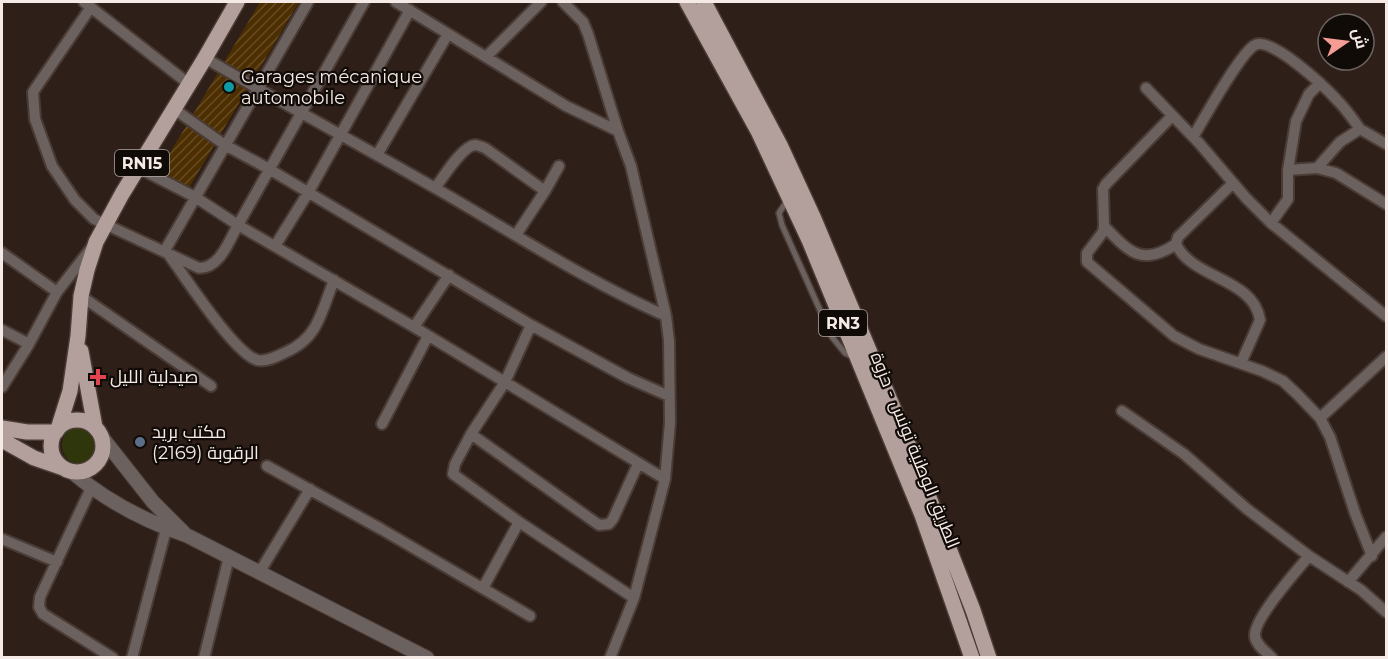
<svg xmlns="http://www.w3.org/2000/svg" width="1388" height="659" font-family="Montserrat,Cairo,sans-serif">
  <defs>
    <pattern id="building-hatch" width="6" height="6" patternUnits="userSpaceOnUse" patternTransform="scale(1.5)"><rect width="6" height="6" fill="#4c2e00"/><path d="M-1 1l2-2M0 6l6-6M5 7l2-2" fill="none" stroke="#664c25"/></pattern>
  </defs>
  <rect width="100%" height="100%" fill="#2e1f18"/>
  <path fill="#2f360b" d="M62 445a20 20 0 1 1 40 0a20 20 0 1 1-40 0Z"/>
  <path fill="url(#building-hatch)" d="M260,2H299L187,191L158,173Z"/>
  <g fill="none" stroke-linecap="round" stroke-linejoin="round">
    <defs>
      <path id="service" d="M787,201L779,213L782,225L832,337L845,353L854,357"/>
      <path id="minor" d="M84,2L189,84
        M396,2L566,106L618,131
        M563,2L583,22L588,34L618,131L631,166L666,316L669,341L670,423L665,479L634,598L610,658
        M91,7L33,92L35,119L52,166L75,200L94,219L199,268C220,268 229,241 238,225L364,2
        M486,57L541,2
        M205,58C281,103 359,144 435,188C512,232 584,280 666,316
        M1146,88L1199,143L1246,198L1271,223L1386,316
        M174,109L225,145L269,169L531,325L628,378L669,396
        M1172,116L1106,184L1103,189L1104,226L1103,232L1087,253V262L1174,336L1199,349L1262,371L1283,381L1298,395L1320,418L1330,437L1355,513L1372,556
        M1193,137C1203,120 1241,52 1255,45C1271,36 1325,87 1337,100C1346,109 1353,119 1360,129
        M377,155L448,34
        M139,168L195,197L238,225L414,327L665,479
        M1317,168L1340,142L1360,129L1386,144
        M1288,170L1317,168L1336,173L1386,204
        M1233,183L1178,237L1176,244C1192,279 1254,278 1260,320L1241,363
        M435,188C443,178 462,146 475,145C478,145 481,147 485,148L545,191
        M1271,223L1288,199V170L1296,121L1309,94L1320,83
        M1104,226C1129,252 1142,267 1176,244
        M516,235L545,191L559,166
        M275,246L308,193L410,10
        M164,252L308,2
        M2,253L57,292
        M169,255C185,277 234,353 257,360C266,362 276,357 284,353C296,348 308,339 315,327C323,313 328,295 334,280
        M81,296L211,386
        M531,325L505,382L471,434L455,464L453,474L519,522L634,598
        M414,327L449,275
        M2,330L29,344
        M2,387L29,344L57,292L92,247
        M1122,411L1184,454L1247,509L1309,556L1361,590L1386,612
        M1320,418L1386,357
        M382,424L428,336
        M471,434L599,525L609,524L613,519L638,464
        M267,466L381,529L530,616
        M91,488L40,597L39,607L43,614L113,658
        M2,539L57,562
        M259,573L310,489
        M1348,582L1386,537
        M483,588L519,522
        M132,658L168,522
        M204,658L229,557
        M1272,658C1266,651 1256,646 1255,636C1253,620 1297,570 1309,556"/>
      <path id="tertiary" d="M101,436L153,502L184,533
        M72,472C105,500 147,522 188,536L427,658"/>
      <path id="primary" d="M687,2L759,133L809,240L922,515L972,658
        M704,2L780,145L814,219L905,436L973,610L989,658
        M81,351L95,427
        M51 446a26 26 0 1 1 52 0a26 26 0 1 1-52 0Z
        M2,428L27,432H56
        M58,429L70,391L78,336L81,296L87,270L96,242L122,194L205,58L237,2
        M2,440L34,458L63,468"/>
    </defs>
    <use href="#service" stroke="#4a3b35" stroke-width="8"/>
    <use href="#minor" stroke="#4a3b35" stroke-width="14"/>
    <use href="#tertiary" stroke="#4a3b35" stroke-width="16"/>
    <use href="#primary" stroke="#4a3b35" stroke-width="18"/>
    <use href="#service" stroke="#6b615f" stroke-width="5"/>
    <use href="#minor" stroke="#6b615f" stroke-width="10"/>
    <use href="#tertiary" stroke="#6b615f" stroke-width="14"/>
    <use href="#primary" stroke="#b3a09c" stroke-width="15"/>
  </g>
  <circle fill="#0f9aa8" stroke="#110b08" stroke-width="2" cx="229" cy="87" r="6"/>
  <path fill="#e0444e" stroke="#110b08" stroke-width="2" d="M95 368h6v6h6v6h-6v6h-6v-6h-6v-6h6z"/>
  <circle fill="#5c6f8a" stroke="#110b08" stroke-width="2" cx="140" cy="442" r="6"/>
  <g text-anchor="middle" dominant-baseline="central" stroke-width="4.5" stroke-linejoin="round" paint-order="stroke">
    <g fill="#110b08" stroke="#b1a7a3" stroke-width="1.5">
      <rect x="115" y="150" width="54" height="26" rx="4.5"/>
      <rect x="819" y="310" width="48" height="26" rx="4.5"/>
    </g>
    <g font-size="16" font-weight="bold" fill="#f5eae5">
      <text x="142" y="163">RN15</text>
      <text x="843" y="323">RN3</text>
    </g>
    <g font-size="18" fill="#f5eae5" stroke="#110b08" text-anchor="start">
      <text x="241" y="77">Garages mécanique<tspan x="241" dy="21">automobile</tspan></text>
      <text x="110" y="377">صيدلية الليل</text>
      <text x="152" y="432">مكتب بريد<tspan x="152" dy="21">الرقوبة (2169)</tspan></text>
    </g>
    <g font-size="18" fill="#f5eae5" stroke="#110b08">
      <text transform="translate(915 450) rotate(68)">الطريق الوطنية تونس - حزوة</text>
    </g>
  </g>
  <rect width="1388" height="659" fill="none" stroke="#f5eae5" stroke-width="6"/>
  <g transform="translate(1346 42) rotate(76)"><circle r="28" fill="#110b08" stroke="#6c6460" stroke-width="1.5"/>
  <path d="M0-4.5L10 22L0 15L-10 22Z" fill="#f59c94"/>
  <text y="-9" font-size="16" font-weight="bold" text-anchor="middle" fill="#f5eae5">ش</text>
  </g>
</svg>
